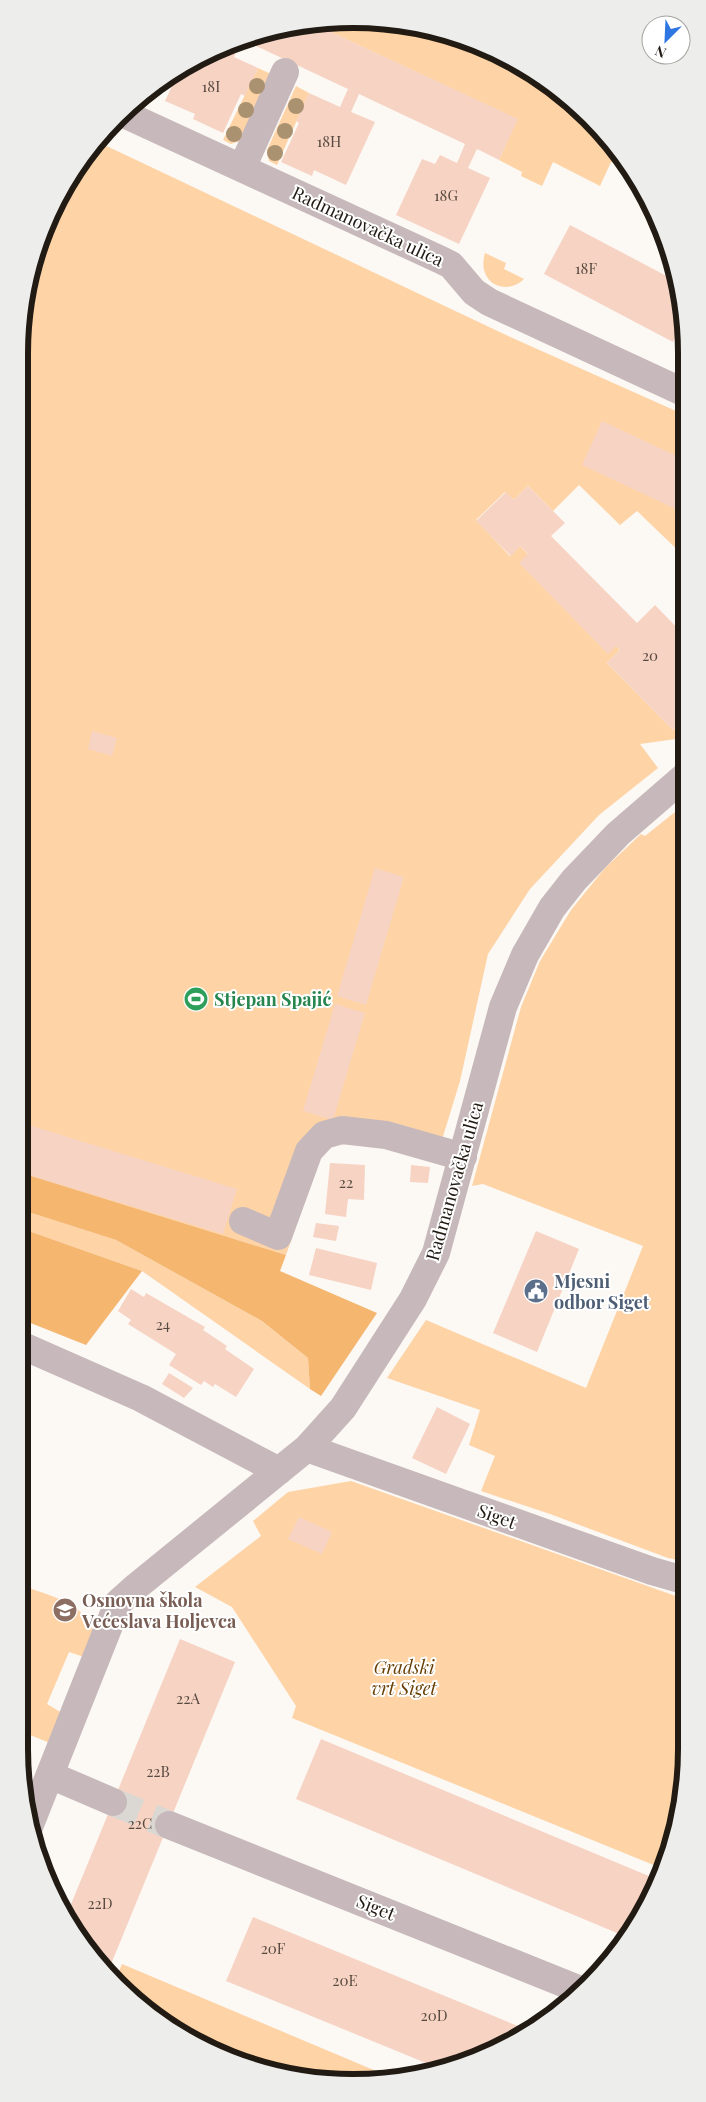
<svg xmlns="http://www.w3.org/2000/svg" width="706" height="2102" font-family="'Playfair Display',serif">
  <rect width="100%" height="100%" fill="#fcf8f4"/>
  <path fill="#fed3a5" d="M375,19L439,30L520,64L604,132L635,178L611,162L600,186L553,162L542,186L521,176L522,172L499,160L517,119L309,22Z
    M258,68L271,74L242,137L239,141L231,144L223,140Z
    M296,86L309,93L277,165L269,161L267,150Z
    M96,141L506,335L685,415V518L679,530L685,533V557L637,511L620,525L579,485L553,511L528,486L514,500L505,492L476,520L510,556L520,546L620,650L607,663L673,730L685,718V731L676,739L640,744L658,768L599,815L530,889L488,954L460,1081L441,1143L346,1140L324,1147L286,1255L22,1173L19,353L30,267L53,205L88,150Z
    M485,253L506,263L504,269L524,279C506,297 476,283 485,253Z
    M685,804L687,1562L668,1558L550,1514L481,1491L495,1456L469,1445L480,1410L387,1378L426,1320L586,1388L643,1246L483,1184L472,1186L521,1007L540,961L571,910L605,868L641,834L645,836Z
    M22,1210L116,1240L262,1321L308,1358L310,1389L142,1271L23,1229Z
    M351,1481L687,1600V1749L676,1835L661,1868L292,1718L296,1706L232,1607L195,1587L261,1536L253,1521L288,1492Z
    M24,1586C57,1599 87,1602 96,1640L84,1657L69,1652L47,1704L62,1713L55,1745L25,1733Z
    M122,1964L395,2079L375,2083L310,2080L205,2049L150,2014L115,1981Z"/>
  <path fill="#f5b670" d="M22,1173L286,1255L280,1271L377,1313L321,1396L310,1389L308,1358L262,1321L116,1240L22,1210Z
    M23,1229L142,1271L86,1345L23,1320Z"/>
  <path fill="#f7d3c3" d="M309,22L518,119L499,160L477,149L468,168L490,178L459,244L396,215L422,159L435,164L440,155L457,163L465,144L359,94L351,112L375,122L346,185L314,170L312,176L281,162L299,123L296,121L309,93L340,107L348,89L241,39L234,57L258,68L245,96L241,94L223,133L193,119L195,114L165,101L181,67L186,64L218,49L223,51L225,46L245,37Z
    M570,225L676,281L684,310V319L673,342L544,274Z
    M602,421L685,460V505L682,512L582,465Z
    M528,486L565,523L551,536L637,623L655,605L685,636V718L673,730L607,663L620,650L616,646L608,654L519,563L528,554L520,546L511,556L476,521L506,492L514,500Z
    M92,731L117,738L112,756L88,749Z
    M375,868L404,877L366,1005L337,996Z
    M335,1004L365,1013L333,1120L303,1111Z
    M22,1123L237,1189L223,1234L22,1173Z
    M330,1163L365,1165L364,1200L348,1199L346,1217L325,1214Z
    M411,1165L430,1167L428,1183L410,1182Z
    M316,1223L339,1226L336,1241L313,1237Z
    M536,1231L579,1249L537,1352L493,1333Z
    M316,1248L377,1263L371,1290L309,1275Z
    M131,1289L144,1297L146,1293L205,1327L203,1330L227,1346L225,1349L254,1369L236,1397L215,1384L213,1387L204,1381L201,1385L169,1365L176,1354L128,1324L131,1320L118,1311Z
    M169,1373L193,1388L184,1398L162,1384Z
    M687,1380V1401L679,1398Z
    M437,1407L470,1424L446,1474L412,1458Z
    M299,1517L332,1532L322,1554L288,1539Z
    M180,1639L235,1662L107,1974L102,1970L67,1914Z
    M321,1739L656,1879L631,1935L629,1938L296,1799Z
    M253,1917L530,2031L443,2070L226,1981Z"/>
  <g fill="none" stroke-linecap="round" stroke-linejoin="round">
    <path stroke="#dbd7d2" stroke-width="28" stroke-dasharray="28 14" stroke-linecap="butt" d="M113,1802L169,1825"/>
    <path stroke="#c7b9bb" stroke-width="28" d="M122,113L441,260L451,265L474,292L489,302L685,393
      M242,168L285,72
      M243,1221L278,1236L309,1151L324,1135L342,1130L386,1135L463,1157
      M23,1346L141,1398L279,1471
      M307,1448L652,1571L687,1581
      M50,1775L113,1802
      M169,1825L583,1991
      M29,1827L118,1603L137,1586L307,1448L343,1408L413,1299L436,1253L503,1007L525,955L552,908L574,880L618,834L685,776"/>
  </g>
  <g fill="#aa9271">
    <circle cx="257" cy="86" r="8"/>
    <circle cx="296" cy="106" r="8"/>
    <circle cx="246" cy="110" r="8"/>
    <circle cx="285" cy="131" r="8"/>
    <circle cx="234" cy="134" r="8"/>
    <circle cx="275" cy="153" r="8"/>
  </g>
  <defs>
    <symbol id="stadium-disc" viewBox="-11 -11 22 22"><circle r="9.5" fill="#2e9e5b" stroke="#fff"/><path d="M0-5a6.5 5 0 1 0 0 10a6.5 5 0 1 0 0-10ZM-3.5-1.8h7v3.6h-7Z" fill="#fff"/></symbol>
    <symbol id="civic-disc" viewBox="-11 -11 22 22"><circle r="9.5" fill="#5c6f8a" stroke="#fff"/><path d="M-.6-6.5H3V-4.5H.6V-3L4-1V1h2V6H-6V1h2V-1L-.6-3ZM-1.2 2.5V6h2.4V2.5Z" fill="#fff"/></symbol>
    <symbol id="school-disc" viewBox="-11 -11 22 22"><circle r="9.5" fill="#8d6e63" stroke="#fff"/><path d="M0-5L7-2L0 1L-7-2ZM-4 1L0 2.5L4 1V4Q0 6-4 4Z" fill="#fff"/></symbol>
  </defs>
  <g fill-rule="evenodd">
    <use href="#stadium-disc" x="182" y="985" width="28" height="28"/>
    <use href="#civic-disc" x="522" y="1277" width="28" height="28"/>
    <use href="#school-disc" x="51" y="1596" width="28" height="28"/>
  </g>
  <g text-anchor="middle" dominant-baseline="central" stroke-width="4" stroke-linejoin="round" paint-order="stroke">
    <g font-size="15" fill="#56493f">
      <text x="211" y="86">18I</text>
      <text x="329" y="141">18H</text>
      <text x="446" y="195">18G</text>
      <text x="586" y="268">18F</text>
      <text x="650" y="655">20</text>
      <text x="346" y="1182">22</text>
      <text x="163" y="1324">24</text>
      <text x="188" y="1698">22A</text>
      <text x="158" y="1771">22B</text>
      <text x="140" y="1823">22C</text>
      <text x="100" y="1903">22D</text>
      <text x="273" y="1948">20F</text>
      <text x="345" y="1980">20E</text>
      <text x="434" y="2015">20D</text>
    </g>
    <g font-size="18" fill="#211b13" stroke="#fff">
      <text transform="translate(368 226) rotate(25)">Radmanovačka ulica</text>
      <text transform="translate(454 1181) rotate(-74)">Radmanovačka ulica</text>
      <text transform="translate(497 1516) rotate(20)">Siget</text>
      <text transform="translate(376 1907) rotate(22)">Siget</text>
    </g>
    <g font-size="18" font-weight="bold" fill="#27864d" stroke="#fff" text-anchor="start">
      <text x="214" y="999">Stjepan Spajić</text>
    </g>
    <g font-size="18" font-weight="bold" fill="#4e5e75" stroke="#fff" text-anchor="start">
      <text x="554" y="1281">Mjesni<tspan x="554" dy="21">odbor Siget</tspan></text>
    </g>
    <g font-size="18" font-weight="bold" fill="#785e54" stroke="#fff" text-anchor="start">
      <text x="82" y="1600">Osnovna škola<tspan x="82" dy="21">Većeslava Holjevca</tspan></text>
    </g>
    <g font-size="18" font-style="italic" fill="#673f05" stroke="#fff">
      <text x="404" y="1667">Gradski<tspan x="404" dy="21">vrt Siget</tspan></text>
    </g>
  </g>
  <path d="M0 0H706V2102H0ZM353 28H353A325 325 0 0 1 678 353V1749A325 325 0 0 1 353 2074H353A325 325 0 0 1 28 1749V353A325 325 0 0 1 353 28Z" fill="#ededec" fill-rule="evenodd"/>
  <path fill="none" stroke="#211b13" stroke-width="6" d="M353 28H353A325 325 0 0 1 678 353V1749A325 325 0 0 1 353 2074H353A325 325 0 0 1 28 1749V353A325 325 0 0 1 353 28Z"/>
  <g transform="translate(666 40) rotate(204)"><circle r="24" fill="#ffffff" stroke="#a6a4a1"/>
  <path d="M0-4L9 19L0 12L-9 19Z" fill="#3076e3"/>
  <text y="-8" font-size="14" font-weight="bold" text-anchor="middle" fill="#211b13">N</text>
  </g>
</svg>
